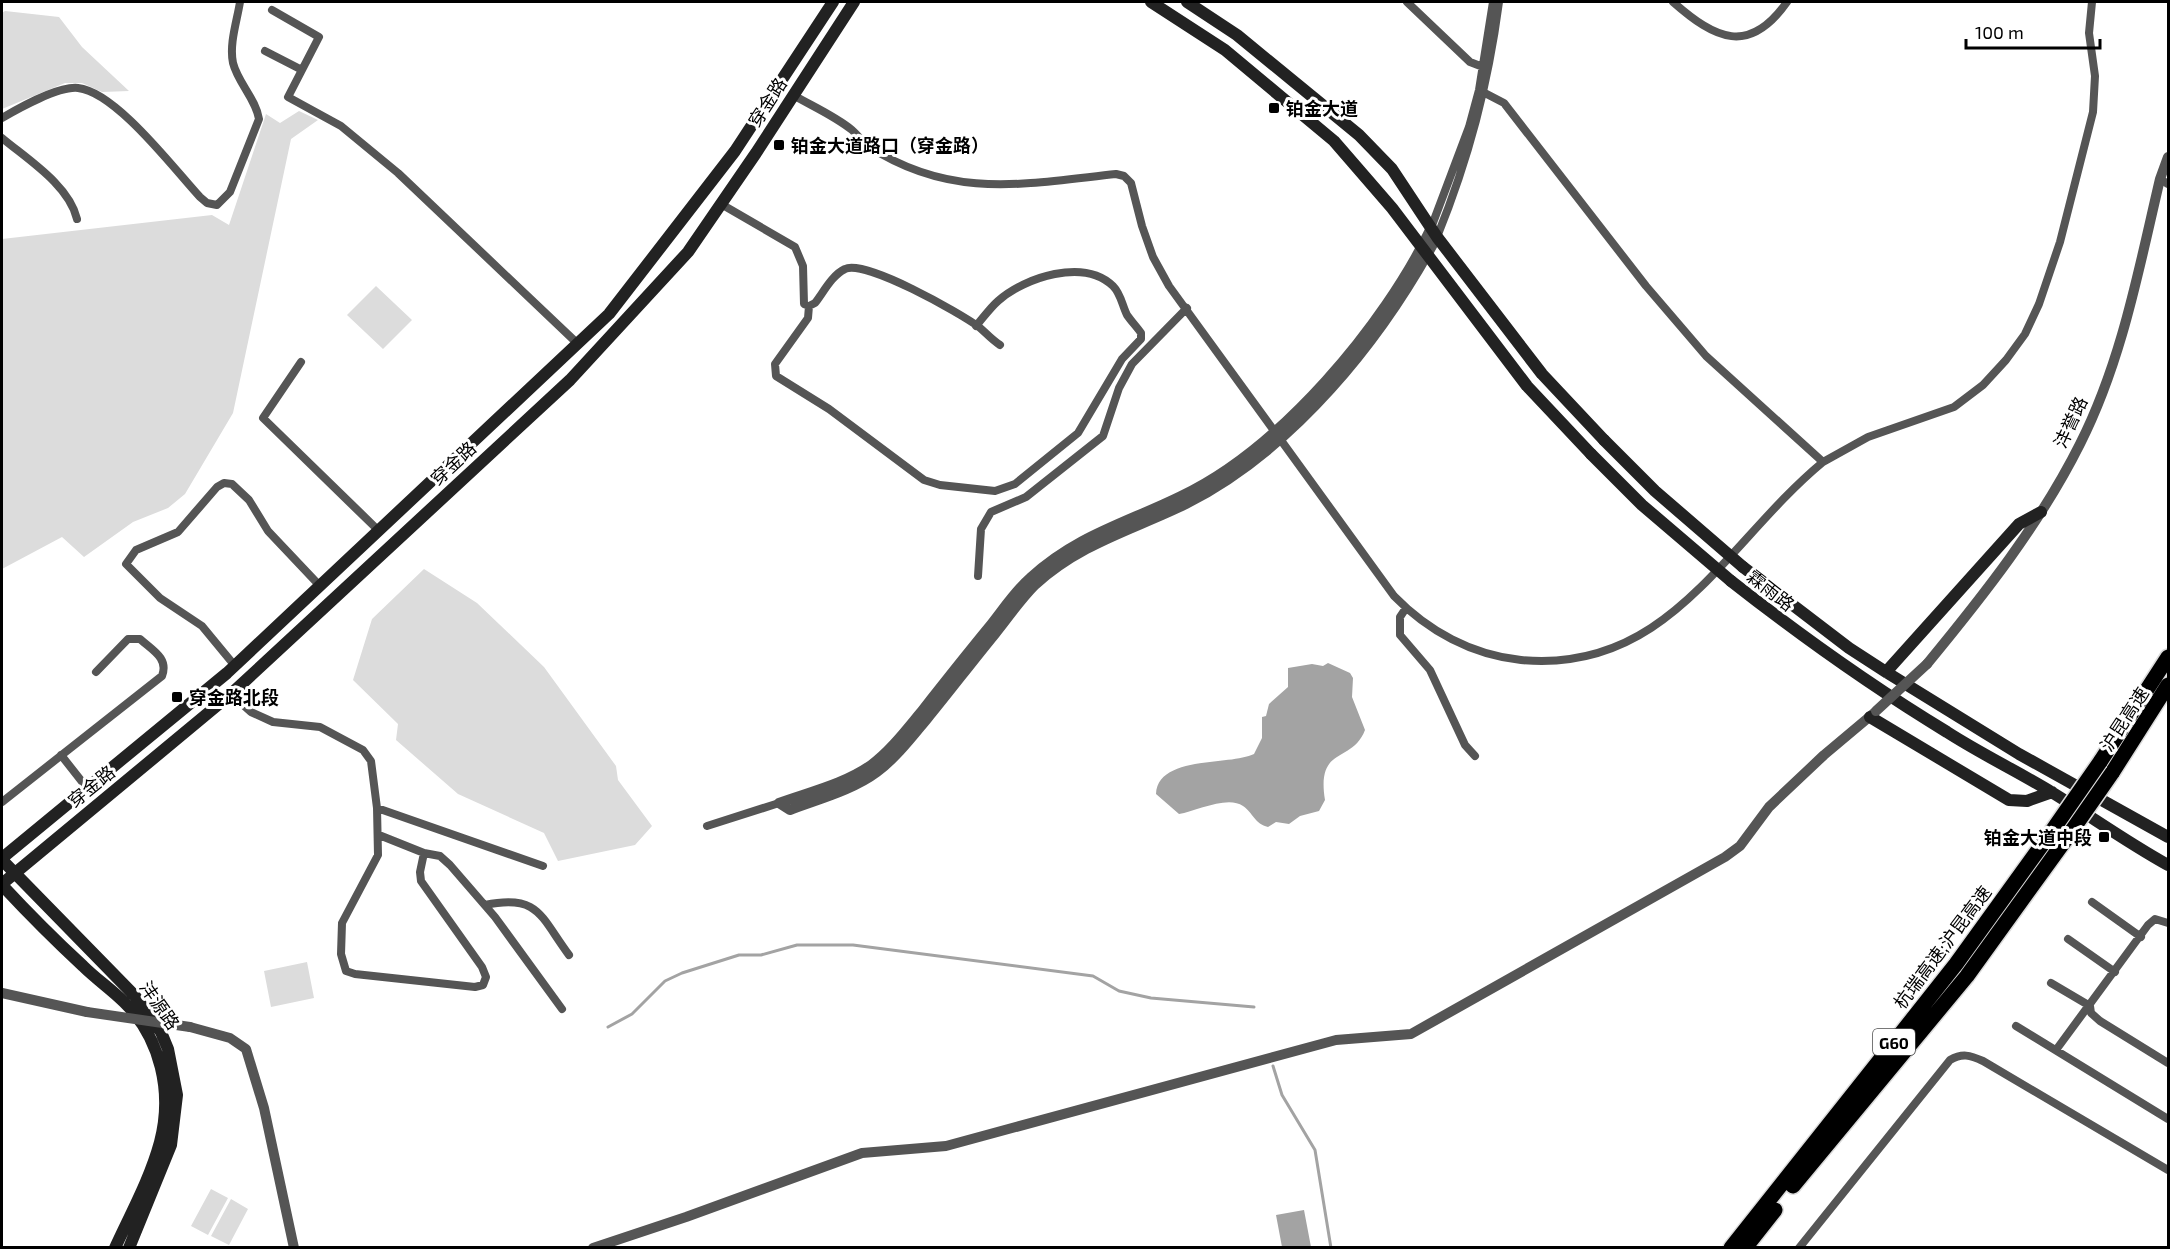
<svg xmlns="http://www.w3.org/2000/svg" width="2170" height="1249" font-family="'Exo 2','Noto Sans SC',sans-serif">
  <rect width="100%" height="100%" fill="#fff"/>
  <path fill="#dcdcdc" d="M5,11L59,17L82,47L129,91L102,92L82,83H65L2,109V13Z
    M299,111L318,120L291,139L233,413L185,494L168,508L133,522L84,557L62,537L2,569V239L212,215L229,225L266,114L280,123Z
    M376,286L412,320L383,349L347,315Z
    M424,569L477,603L544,667L616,766L618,780L652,826L635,845L558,861L544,833L458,794L396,740L398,724L353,680L372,619Z
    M307,962L314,998L271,1007L264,971Z
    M211,1189L228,1198L208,1235L191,1226Z
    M231,1199L248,1209L229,1245L211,1236Z"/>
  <path fill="#a3a3a3" d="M1328,663L1350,673L1353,678L1352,697L1365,730C1352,764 1316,745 1325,800L1319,811L1300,816L1289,824L1276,822L1268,827C1255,824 1253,813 1243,806C1228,795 1196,811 1179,814L1156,794C1158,755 1229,766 1254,754L1262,738V717L1266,716L1269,704L1288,687V668L1312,664L1323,666Z
    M1304,1210L1311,1247H1282L1276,1215Z"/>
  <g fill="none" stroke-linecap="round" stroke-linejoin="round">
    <path stroke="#a3a3a3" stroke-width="3" d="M608,1027L632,1014L665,981L682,973L739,955H761L797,945H853L1093,976L1119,991L1151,998L1254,1007
      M1273,1066L1282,1095L1315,1150L1331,1248"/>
    <defs>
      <path id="motorway" d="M2100,762L2168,657
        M2112,773L2168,685
        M1793,1186L1967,976L2066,839
        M1731,1248L1956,964L2052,831
        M1745,1248L1775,1210"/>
    </defs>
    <use href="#motorway" stroke="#dbdbdb" stroke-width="18"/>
    <path stroke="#555" stroke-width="8" d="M1407,2L1470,62L1483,67
      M1673,2C1715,39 1749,56 1787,2
      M272,10L319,37L288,97L341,126L398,173L578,344
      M265,51L302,70
      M1479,90L1504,103L1646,286L1706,356L1823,462L1868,437L1954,407L1983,385L2006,360L2025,334L2039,304L2060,242L2093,112L2095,76L2089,33L2092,2
      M793,95C812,106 835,116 852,130C858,135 862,142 868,146C951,200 1024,184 1116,174L1124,176L1131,183L1142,226L1153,257L1169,286L1394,596C1428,631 1472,655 1521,660C1669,674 1725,543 1823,462
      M2,118C19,108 59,86 78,88C116,92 174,169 200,197L207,203L217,205L230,192L259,119C256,99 238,83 233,63C229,44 237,21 240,2
      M2,138C27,159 69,185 77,219
      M2160,179L2168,184
      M721,204L795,247L803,266L804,304L809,306L815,303C823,293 832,275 845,269C865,259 960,313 979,327C986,333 992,340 1000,345
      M1431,228L1469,127L1479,90L1493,2
      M1437,237C1469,158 1488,85 1499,2
      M809,306L808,318L775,364L776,376L829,409L924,480L940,485L995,491L1015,484L1078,433L1122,359L1141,339V333C1137,327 1131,321 1127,315C1122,305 1121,294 1113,286C1084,258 1025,277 998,301C990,308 983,318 976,326
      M301,362L263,418L379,531
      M978,576L981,529L991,512L1026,497L1103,436L1119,388L1132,364L1187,308
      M1406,608L1400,617V635L1430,670L1465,745L1475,756
      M235,666L202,626L160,598L126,564L136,550L178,532L217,487L224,483L232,484L249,500L268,531L320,586
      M231,694L251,712L273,722L320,727L363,750L371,761L377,808L543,866
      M61,755L87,788
      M2,802L162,676C169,658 152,650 140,639H128L96,672
      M377,808L378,855L342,923L341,954L346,971L355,974L475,987L483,985L486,977L482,967L421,881L420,872L424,853
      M707,826L779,803
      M379,835L424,853L440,856L450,865L495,917L562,1009
      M2092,902L2141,937
      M485,905C539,894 540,916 569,955
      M2068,939L2115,972
      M2051,983L2090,1006L2091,1013L2100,1021L2168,1063
      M2016,1026L2168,1119
      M2056,1050L2148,925L2155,919L2168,923
      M1799,1248L1950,1060C1962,1053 1970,1055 1983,1061L2168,1170"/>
    <path stroke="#555" stroke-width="10" d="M1927,664C1983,596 2040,524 2080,444C2122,361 2139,268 2160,179L2168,157
      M779,803L790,810C819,799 853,790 877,772C896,758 912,737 927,719C950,691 972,662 995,634C1008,618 1020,600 1035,585C1081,543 1133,530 1186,504C1293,450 1381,341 1437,237
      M779,803C809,792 844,784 871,765C890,751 906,730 921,712C943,684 966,655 989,627C1002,611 1014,592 1030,578C1077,535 1126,523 1181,496C1280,449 1384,326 1431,228
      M2,993L87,1012
      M190,1027L230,1038L246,1049L264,1108L294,1248
      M593,1248L686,1217L862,1153L946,1146L1336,1040L1411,1034L1725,857L1740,846L1769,807L1824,755L1874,713"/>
    <path stroke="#222" stroke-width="12" d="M1151,2L1225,50L1334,141L1392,208L1527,386L1591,454
      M1187,2L1237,35L1359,135L1392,169L1437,237L1542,374L1604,440
      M1743,567L1849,648L1886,672L2019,754L2168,837
      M1731,581C1801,636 1871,686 1947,732C1981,754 2019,772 2053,793C2092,817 2128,843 2168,865
      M1886,672L2019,524L2041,512
      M1870,717L2009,800L2027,801L2052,792
      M2,858L227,673L609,314L735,151L833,2
      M2,860L135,996L161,1032L168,1049L177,1095L171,1145L129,1248
      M2,884L231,694L570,380L688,252L756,153L854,2
      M2,885C28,913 55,940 83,966C96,979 111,989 124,1002C161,1038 173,1093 160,1142C150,1179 131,1213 115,1248"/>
    <use href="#motorway" stroke="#000" stroke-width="15"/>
    <defs>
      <path id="motorway-bridge" d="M2052,831L2100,762
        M2066,839L2112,773"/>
    </defs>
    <use href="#motorway-bridge" stroke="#dbdbdb" stroke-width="18" stroke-linecap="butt"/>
    <path stroke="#555" stroke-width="10" d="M1876,711L1927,664
      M87,1012L190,1027"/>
    <path stroke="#222" stroke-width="12" d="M1604,440L1655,491L1743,567
      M1591,454L1642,505L1731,581"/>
    <use href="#motorway-bridge" stroke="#000" stroke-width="15"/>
  </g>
  <g fill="#000" stroke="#fff" stroke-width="2">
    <rect x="1268" y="102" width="12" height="12" rx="3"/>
    <rect x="773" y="139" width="12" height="12" rx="3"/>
    <rect x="171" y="691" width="12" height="12" rx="3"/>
    <rect x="2098" y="831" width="12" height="12" rx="3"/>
  </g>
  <g text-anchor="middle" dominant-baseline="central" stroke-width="6" stroke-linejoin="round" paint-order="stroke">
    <rect fill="#fff" stroke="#4c4c4c" stroke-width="1.5" x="1873" y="1029" width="42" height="26" rx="4.5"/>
    <g font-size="16" font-weight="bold" fill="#000">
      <text x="1894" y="1042">G60</text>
    </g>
    <g font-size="18" fill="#000" stroke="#fff">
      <text transform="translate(767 102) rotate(-57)">穿金路</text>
      <text transform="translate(2070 422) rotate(-65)">沣誉路</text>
      <text transform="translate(453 463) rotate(-43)">穿金路</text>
      <text transform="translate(1771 590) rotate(38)">霖雨路</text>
      <text transform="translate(2124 719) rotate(-57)">沪昆高速</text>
      <text transform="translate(91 786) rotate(-39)">穿金路</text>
      <text transform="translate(1942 947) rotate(-53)">杭瑞高速;沪昆高速</text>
      <text transform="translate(160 1005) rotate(55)">沣源路</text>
    </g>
    <g font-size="18" font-weight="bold" fill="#000" stroke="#fff" text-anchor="start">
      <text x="1286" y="108">铂金大道</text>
      <text x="791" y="145">铂金大道路口（穿金路）</text>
      <text x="189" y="697">穿金路北段</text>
      <text x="2092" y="837" text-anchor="end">铂金大道中段</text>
    </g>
  </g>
  <rect width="2170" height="1249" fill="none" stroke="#000000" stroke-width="6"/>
  <path d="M1966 39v9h134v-9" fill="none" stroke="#000000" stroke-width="3"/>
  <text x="1975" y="39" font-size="18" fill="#000000" stroke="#ffffff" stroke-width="4.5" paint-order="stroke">100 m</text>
</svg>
